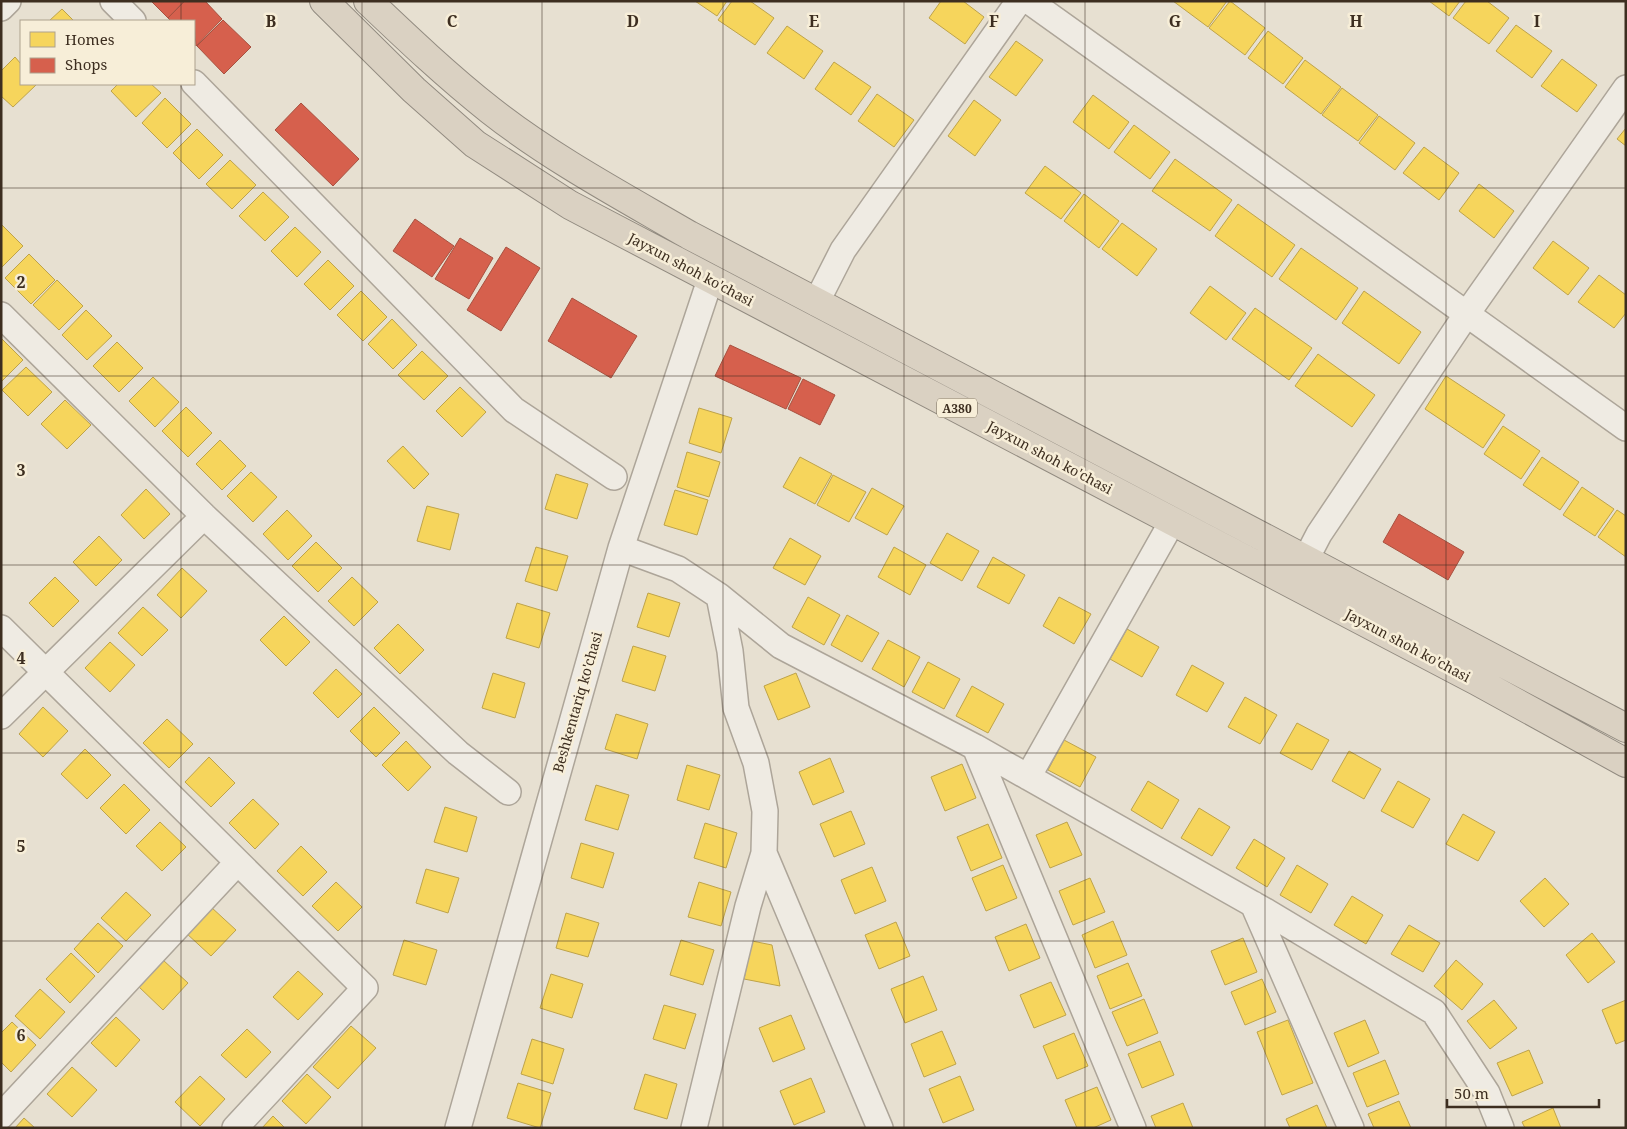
<svg xmlns="http://www.w3.org/2000/svg" width="1627" height="1129" font-family="'Noto Serif',serif">
  <rect width="100%" height="100%" fill="#e7e0d1"/>
  <path fill="#f6d55c" stroke="#bea34a" d="M695,1H727L717,16Z
    M732,1H750L774,18L755,45L718,20Z
    M941,1H963L984,17L965,44L929,18Z
    M1173,1H1227L1208,27Z
    M1230,1L1265,28L1245,55L1209,28Z
    M1429,1H1460L1449,16Z
    M1466,1H1487L1509,18L1489,44L1453,18Z
    M62,9L74,21H49Z
    M1516,25L1552,51L1532,78L1496,51Z
    M787,26L823,51L804,79L767,53Z
    M1268,31L1303,58L1283,84L1248,58Z
    M1016,41L1043,60L1016,96L989,77Z
    M15,57L21,64V84H37L13,107L1,96V71Z
    M1562,59L1597,85L1577,112L1541,86Z
    M1305,60L1341,87L1321,114L1285,87Z
    M834,62L871,87L851,115L815,89Z
    M118,84H151L161,93L136,117L111,91Z
    M1342,88L1378,115L1358,141L1322,115Z
    M877,94L914,120L894,147L858,121Z
    M1093,95L1129,122L1109,149L1073,122Z
    M165,98L191,124L167,148L142,123Z
    M974,100L1001,120L975,156L948,136Z
    M1379,116L1415,143L1395,170L1359,143Z
    M1134,125L1170,152L1150,179L1114,152Z
    M1626,128V146L1617,139Z
    M197,129L223,155L199,179L173,153Z
    M1424,147L1459,173L1439,200L1403,173Z
    M1175,159L1232,200L1210,231L1152,191Z
    M230,160L256,185L232,209L206,184Z
    M1045,166L1081,193L1061,219L1025,193Z
    M1479,184L1514,211L1494,238L1459,211Z
    M263,192L289,217L265,241L239,216Z
    M1084,194L1119,221L1099,248L1064,221Z
    M1238,204L1295,245L1272,277L1215,236Z
    M1122,223L1157,249L1137,276L1102,249Z
    M1,224L23,246L1,268Z
    M295,227L321,252L297,277L271,251Z
    M1553,241L1589,268L1568,295L1533,268Z
    M1301,248L1358,288L1336,320L1279,279Z
    M29,254L55,280L31,304L5,278Z
    M328,260L354,286L330,310L304,284Z
    M1599,275L1626,295V313L1614,328L1578,302Z
    M57,280L83,306L59,330L33,305Z
    M1210,286L1246,313L1226,340L1190,313Z
    M361,291L387,317L363,341L337,315Z
    M1364,291L1421,332L1399,364L1342,323Z
    M1255,308L1312,348L1289,380L1232,339Z
    M86,310L112,336L87,360L62,335Z
    M392,319L417,345L393,369L368,344Z
    M1,338L23,360L1,382Z
    M117,342L143,368L119,392L93,366Z
    M422,351L448,376L424,400L398,375Z
    M1318,354L1375,395L1352,427L1295,386Z
    M26,367L52,392L28,416L2,390Z
    M1446,376L1505,415L1483,448L1425,409Z
    M153,377L179,402L155,427L129,401Z
    M460,387L486,412L462,437L436,411Z
    M65,400L91,425L67,449L41,424Z
    M186,407L212,433L188,457L162,431Z
    M699,408L732,418L721,453L689,443Z
    M1503,426L1540,451L1521,479L1484,454Z
    M220,440L246,466L222,490L196,464Z
    M403,446L429,474L414,489L387,461Z
    M687,452L720,462L709,497L677,487Z
    M800,457L832,474L815,504L783,487Z
    M1542,457L1579,482L1560,510L1523,485Z
    M251,472L277,497L253,522L227,496Z
    M556,474L588,484L577,519L545,509Z
    M833,475L866,492L849,522L817,505Z
    M1582,487L1614,509L1595,536L1563,515Z
    M872,488L904,506L887,535L855,518Z
    M146,489L170,514L144,539L121,515Z
    M675,490L708,500L697,535L664,525Z
    M427,506L459,514L450,550L417,541Z
    M287,510L312,536L288,560L263,534Z
    M1617,510L1626,516V557L1598,537Z
    M947,533L979,551L962,581L930,563Z
    M99,536L122,560L96,586L73,562Z
    M790,538L821,556L805,585L773,568Z
    M316,542L342,568L318,592L292,566Z
    M536,547L568,556L557,591L525,581Z
    M894,547L926,565L910,595L878,577Z
    M993,557L1025,575L1009,604L977,587Z
    M182,568L207,591L181,618L157,595Z
    M55,577L79,601L53,627L29,603Z
    M352,577L378,602L354,626L328,601Z
    M648,593L680,603L669,637L637,627Z
    M808,597L840,615L824,645L792,627Z
    M1059,597L1091,614L1074,644L1043,626Z
    M517,603L550,613L539,648L506,638Z
    M143,607L168,630L142,656L118,633Z
    M847,615L879,633L862,662L831,645Z
    M284,616L310,642L286,666L260,640Z
    M398,624L424,650L400,674L374,648Z
    M1127,629L1159,647L1142,677L1110,659Z
    M888,640L920,657L904,687L872,669Z
    M110,642L135,665L110,692L85,668Z
    M633,646L666,656L655,691L622,681Z
    M928,662L960,679L944,709L912,692Z
    M1192,665L1224,683L1207,712L1176,695Z
    M336,669L362,694L338,718L313,693Z
    M493,673L525,683L515,718L482,708Z
    M796,673L810,707L778,720L764,686Z
    M972,686L1004,704L988,733L956,716Z
    M1245,697L1277,715L1260,744L1228,727Z
    M43,707L68,731L43,757L19,734Z
    M374,707L400,733L376,757L350,731Z
    M616,714L648,724L637,759L605,749Z
    M167,719L193,744L169,768L143,743Z
    M1297,723L1329,740L1312,770L1280,753Z
    M1064,740L1096,757L1080,787L1048,770Z
    M406,741L431,767L408,791L382,765Z
    M85,749L111,775L87,799L61,774Z
    M1349,751L1381,769L1364,799L1332,781Z
    M209,757L235,783L211,807L185,782Z
    M830,758L844,792L813,805L799,772Z
    M962,764L976,798L945,811L931,777Z
    M687,765L720,775L709,810L677,800Z
    M1148,781L1179,800L1162,829L1131,810Z
    M1398,781L1430,799L1413,828L1381,811Z
    M124,784L150,810L126,834L100,808Z
    M596,785L629,795L618,830L585,820Z
    M253,799L279,824L255,849L229,823Z
    M445,807L477,817L467,852L434,842Z
    M1199,808L1230,827L1212,856L1181,838Z
    M851,811L865,844L834,857L820,824Z
    M1463,814L1495,832L1478,861L1446,844Z
    M160,822L186,847L162,871L136,846Z
    M1067,822L1082,855L1050,868L1036,835Z
    M705,823L737,833L726,868L694,858Z
    M988,824L1002,858L971,871L957,837Z
    M1254,839L1285,858L1267,887L1236,868Z
    M581,843L614,853L603,888L571,878Z
    M301,846L327,872L303,896L277,871Z
    M1003,865L1017,898L986,911L972,878Z
    M1297,865L1328,884L1311,913L1280,895Z
    M872,867L886,901L855,914L841,880Z
    M426,869L459,878L448,913L416,903Z
    M1090,878L1105,912L1073,925L1059,891Z
    M1545,878L1569,904L1544,927L1520,901Z
    M336,882L362,907L338,931L312,906Z
    M699,882L731,892L721,926L688,917Z
    M126,892L151,915L126,941L101,918Z
    M1352,896L1383,915L1366,944L1334,925Z
    M211,907L236,930L211,956L186,933Z
    M566,913L599,923L588,957L556,948Z
    M1113,921L1127,955L1095,968L1082,935Z
    M896,922L910,956L879,969L865,935Z
    M98,923L123,946L98,973L74,949Z
    M1026,924L1040,958L1009,971L995,937Z
    M1409,925L1440,943L1423,972L1391,954Z
    M1592,933L1615,962L1588,983L1566,955Z
    M1243,938L1257,972L1225,985L1211,951Z
    M404,940L437,950L426,985L393,975Z
    M681,940L714,950L703,985L670,975Z
    M752,941L772,945L780,986L744,979Z
    M71,953L95,976L70,1003L46,979Z
    M163,960L188,983L163,1010L138,986Z
    M1456,960L1483,984L1462,1010L1434,986Z
    M1128,963L1142,996L1110,1009L1097,976Z
    M298,971L323,994L298,1020L273,997Z
    M551,974L583,984L572,1018L540,1008Z
    M923,976L937,1010L905,1023L891,989Z
    M1262,979L1276,1012L1245,1025L1231,992Z
    M1051,982L1066,1015L1034,1028L1020,995Z
    M40,989L65,1012L40,1039L15,1016Z
    M1144,999L1158,1033L1127,1046L1112,1012Z
    M1494,1000L1517,1028L1490,1049L1467,1021Z
    M1626,1000V1040L1616,1044L1602,1010Z
    M664,1005L696,1014L685,1049L653,1039Z
    M791,1015L805,1049L773,1062L759,1028Z
    M116,1017L140,1040L116,1067L91,1043Z
    M1288,1020L1313,1083L1282,1095L1257,1032Z
    M1365,1020L1379,1053L1348,1067L1334,1033Z
    M12,1022L36,1045L11,1072L1,1062V1033Z
    M351,1026L376,1048L338,1089L313,1067Z
    M247,1029L271,1052L246,1078L221,1055Z
    M942,1031L956,1064L924,1077L911,1044Z
    M1074,1033L1088,1066L1057,1079L1043,1046Z
    M532,1039L564,1049L553,1084L521,1074Z
    M1160,1041L1174,1075L1142,1088L1128,1054Z
    M1529,1050L1543,1083L1512,1096L1497,1063Z
    M1385,1060L1399,1094L1367,1107L1353,1073Z
    M72,1067L97,1090L72,1117L47,1094Z
    M307,1074L331,1097L306,1124L282,1101Z
    M645,1074L677,1084L667,1119L634,1109Z
    M200,1076L225,1099L200,1126L175,1102Z
    M960,1076L974,1110L943,1123L929,1089Z
    M811,1078L825,1112L794,1125L780,1091Z
    M518,1083L551,1093L540,1128L507,1118Z
    M1097,1087L1111,1120L1093,1128H1077L1065,1100Z
    M1399,1101L1411,1128H1374L1368,1114Z
    M1183,1103L1193,1128H1156L1151,1116Z
    M1317,1105L1327,1128H1290L1286,1119Z
    M1553,1108L1561,1128H1525L1522,1122Z
    M273,1116L285,1128H262Z
    M24,1118L35,1128H15Z"/>
  <path fill="#d6604d" stroke="#a85140" d="M151,1H184L168,18Z
    M185,1H205L222,19L196,46L194,21H171L168,18Z
    M223,20L251,47L224,74L197,46Z
    M301,103L359,159L333,186L275,130Z
    M415,219L454,246L432,277L393,251Z
    M460,238L493,258L469,299L435,279Z
    M506,247L540,268L501,331L467,310Z
    M572,298L637,336L611,378L548,341Z
    M730,345L801,378L786,409L715,376Z
    M803,379L835,395L820,425L788,409Z
    M1399,514L1464,552L1448,580L1383,542Z"/>
  <g fill="none" stroke-linecap="round" stroke-linejoin="round">
    <defs>
      <path id="street" d="M113,1L133,21
        M1029,1L1626,428
        M1,8L8,1
        M194,83L514,410L614,477
        M816,303L843,250L1019,1
        M1,315L204,516L458,753L508,792
        M621,548L678,569L719,596L781,646L975,747L1267,912L1434,1012L1487,1093L1501,1128
        M1306,559L1319,534L1466,315L1626,88
        M719,596L730,651L736,708L756,763L765,811L764,853L880,1128
        M1,628L365,988L235,1128
        M1,716L204,516
        M975,747L1133,1128
        M1028,777L1172,522
        M1253,904L1351,1128
        M1,1116L237,863
        M458,1128L621,548L710,280
        M694,1128L748,906L764,853"/>
      <path id="highway" d="M324,1L414,90L475,144L570,205L1477,681L1626,763
        M368,1C408,39 447,76 490,110C551,158 622,196 689,235L1626,728"/>
    </defs>
    <use href="#street" stroke="#ada599" stroke-width="28"/>
    <use href="#highway" stroke="#928b80" stroke-width="30"/>
    <use href="#street" stroke="#efebe3" stroke-width="25"/>
    <use href="#highway" stroke="#dad1c2" stroke-width="28"/>
  </g>
  <path fill="none" stroke="#3d2e20" stroke-width="1" stroke-opacity="0.55" d="M181,1V21M362,1V1128M542,1V1128M723,1V1128M904,1V1128M1085,1V1128M1265,1V1128M1446,1V1128M181,84V1128M1,188H1626M1,376H1626M1,565H1626M1,753H1626M1,941H1626"/>
  <g text-anchor="middle" dominant-baseline="central" stroke-width="5" stroke-linejoin="round" paint-order="stroke">
    <rect fill="#f7eed8" stroke="#756857" stroke-width="1" x="937" y="398.5" width="40" height="19" rx="4"/>
    <g font-size="12" font-weight="bold" fill="#3d2e20">
      <text x="957" y="408">A380</text>
    </g>
    <g font-size="14" fill="#3d2e20" stroke="#f7eed8">
      <text transform="translate(691 269) rotate(28)">Jayxun shoh ko'chasi</text>
      <text transform="translate(1050 457) rotate(28)">Jayxun shoh ko'chasi</text>
      <text transform="translate(1408 645) rotate(28)">Jayxun shoh ko'chasi</text>
      <text transform="translate(577 702) rotate(-74)">Beshkentariq ko'chasi</text>
    </g>
  </g>
  <g font-size="16" text-anchor="middle" font-weight="bold" fill="#3d2e20" stroke="#f7eed8" stroke-width="5" stroke-linejoin="round" paint-order="stroke">
    <text x="271" y="27">B</text>
    <text x="452" y="27">C</text>
    <text x="633" y="27">D</text>
    <text x="814" y="27">E</text>
    <text x="994" y="27">F</text>
    <text x="1175" y="27">G</text>
    <text x="1356" y="27">H</text>
    <text x="1537" y="27">I</text>
    <text x="21" y="288">2</text>
    <text x="21" y="476">3</text>
    <text x="21" y="664">4</text>
    <text x="21" y="852">5</text>
    <text x="21" y="1041">6</text>
  </g>
  <rect width="1627" height="1129" fill="none" stroke="#3d2e20" stroke-width="5"/>
  <rect x="20" y="20" width="175" height="65" fill="#f7eed8" stroke="#ada18e"/>
  <rect x="30" y="32" width="25" height="15" fill="#f6d55c" stroke="#ada18e"/>
  <text x="65" y="45" font-size="15" fill="#3d2e20">Homes</text>
  <rect x="30" y="58" width="25" height="15" fill="#d6604d" stroke="#ada18e"/>
  <text x="65" y="70" font-size="15" fill="#3d2e20">Shops</text>
  <path d="M1447 1099v8h152v-8" fill="none" stroke="#3d2e20" stroke-width="2.5"/>
  <text x="1454" y="1099" font-size="15" fill="#3d2e20" stroke="#f7eed8" stroke-width="4" paint-order="stroke">50 m</text>
</svg>
